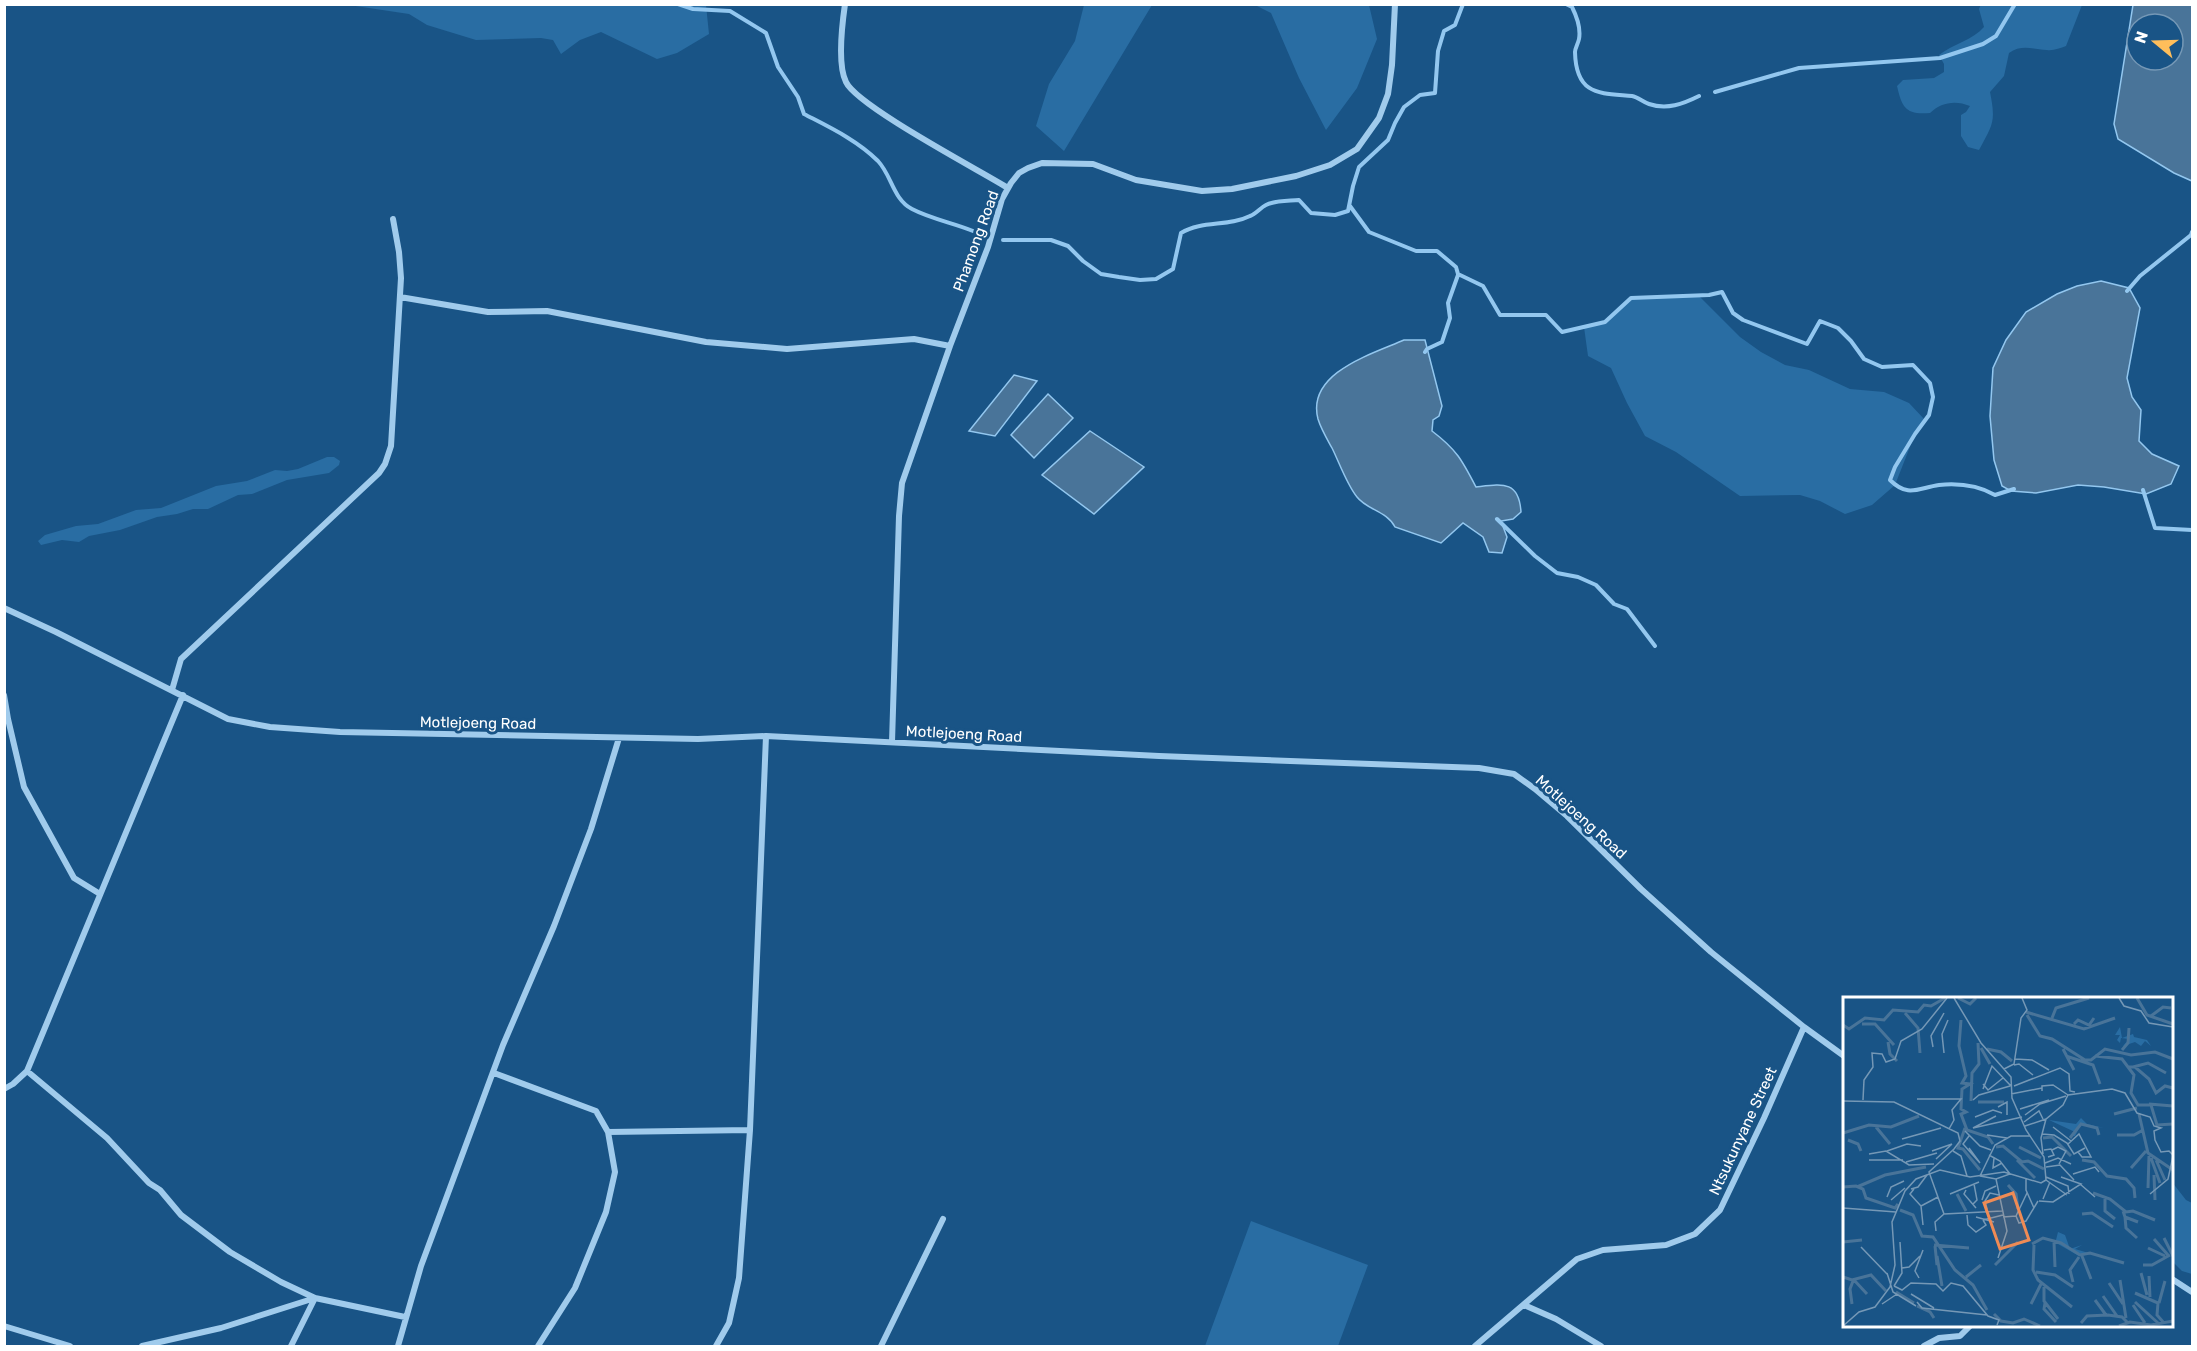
<svg xmlns="http://www.w3.org/2000/svg" width="2197" height="1351" font-family="Rubik,sans-serif">
  <rect width="100%" height="100%" fill="#195486"/>
  <path fill="#296da3" d="M1981,4L2082,5L2066,46C2060,48 2053,51 2047,50C2033,49 2021,44 2009,53L2004,76L1990,92C1996,122 1993,124 1979,150L1968,147L1961,136V115L1966,112L1970,106C1956,100 1941,102 1930,113C1906,115 1902,108 1897,86L1903,80L1934,78L1944,72V64L1939,55C1953,44 1973,40 1984,27L1979,9Z
    M349,5H706L709,34L677,53L657,59L601,32L580,40L561,54L553,40L541,38L476,40L427,25L409,14Z
    M1084,5H1152L1064,151L1036,126L1049,84L1075,41Z
    M1255,5H1369L1377,39L1357,88L1326,130L1299,78L1271,13Z
    M1699,296L1740,337L1761,352L1785,365L1809,370L1850,389L1884,392L1909,403L1925,420L1915,434L1895,485L1872,505L1845,514L1820,501L1800,495L1740,496L1676,452L1645,436L1627,403L1611,368L1588,356L1584,327L1605,322L1631,298Z
    M327,457H334L340,461L339,465L329,473L287,480L252,494L238,495L208,509H193L177,514L157,517L120,530L89,536L79,542L62,540L41,545L38,541L45,535L76,526L98,524L136,510L161,508L216,486L247,481L275,470L287,471L298,469Z
    M2172,1182L2186,1200L2192,1203V1274L2182,1271L2172,1261Z
    M1251,1221L1368,1265L1338,1346H1205Z"/>
  <path fill="#497499" stroke="#93c7ef" stroke-width="1.5" fill-rule="evenodd" d="M2133,5H2192V181L2174,173L2118,139L2114,124ZM2137,24H2173V60H2137Z
    M2101,281L2129,288L2140,308L2127,378L2132,397L2141,410L2139,441L2152,454L2179,466L2171,484L2146,494L2104,487L2078,485L2036,493L2011,491L2002,486L1994,460L1990,416L1993,368L2006,340L2026,312L2057,294L2077,286Z
    M1404,340H1425L1442,406L1439,416L1433,420L1432,431C1457,450 1462,460 1476,487C1502,484 1519,480 1521,512L1513,519L1501,521L1507,537L1502,553L1489,552L1483,537L1463,523L1441,543L1395,527C1387,511 1367,510 1357,497C1347,485 1339,462 1332,448C1327,439 1321,429 1318,419C1306,373 1372,354 1404,340Z
    M1014,375L1037,381L995,436L969,431Z
    M1048,394L1073,418L1034,458L1011,435Z
    M1090,431L1144,467L1094,514L1042,475Z"/>
  <g fill="none" stroke-linecap="round" stroke-linejoin="round">
    <path stroke="#93c7ef" stroke-width="4" d="M678,4L693,9L730,11L766,33L778,67L798,97L804,114C829,127 857,140 878,161C892,176 893,199 912,209C931,219 954,223 973,231
      M1566,4L1572,7C1577,17 1581,28 1579,39C1578,44 1575,48 1575,52C1576,96 1600,93 1632,96C1638,97 1643,102 1649,104C1667,110 1683,104 1699,96
      M1715,92L1799,68L1940,58L1983,44L1996,36L2015,4
      M1350,206L1369,232L1416,251H1437L1456,267L1458,274L1483,286L1500,315H1546L1562,332L1605,322L1631,298L1709,295L1722,292L1733,313L1743,320L1807,344L1820,321L1838,328L1851,341L1864,359L1882,367L1913,365L1930,383L1933,397L1929,415L1915,434L1895,467L1890,480C1908,498 1918,488 1939,485C1959,483 1979,486 1995,495L2014,489
      M1003,240H1051L1068,246L1083,261L1101,274L1119,277L1140,280L1156,279L1173,269L1181,233C1202,220 1228,227 1250,216C1256,214 1260,208 1266,205C1276,200 1288,201 1299,200L1311,213L1335,215L1348,211L1353,186L1359,167L1388,140L1395,123L1404,107L1420,95L1435,93L1438,51L1444,31L1455,25L1463,4
      M2127,291L2140,276L2191,235L2192,232
      M1425,352L1427,349L1442,342L1450,318L1448,303L1458,275
      M2143,490L2155,528L2192,530
      M1497,519L1535,556L1557,573L1578,577L1596,585L1614,604L1627,609L1655,646"/>
    <path stroke="#a0cbec" stroke-width="6" d="M845,4C842,25 837,64 846,82C857,106 979,170 1008,188
      M400,297L488,312L547,311L706,342L787,349L914,339L950,346
      M4,608L56,632L228,719L270,727L340,732L698,739L766,736L1159,756L1479,768L1514,774L1535,789L1567,816L1641,889L1711,952L1804,1027L1844,1056
      M172,690L181,659L379,473L385,464L391,446L401,278L399,252L393,219
      M4,695L8,719L24,787L74,878L100,894
      M892,742L899,516L902,483L950,346L988,247L1002,199L1011,183L1019,173L1028,168L1042,163L1093,164L1136,180L1202,191L1232,189L1296,176L1330,165L1357,149L1379,118L1388,94L1392,65L1395,4
      M27,1071L107,1138L149,1183L160,1190L181,1215L230,1252L281,1282L315,1298L405,1317
      M494,1073L596,1111L608,1132L615,1172L606,1212L575,1288L538,1346
      M4,1089L13,1084L27,1071L183,695
      M608,1132L750,1130
      M2172,1279L2192,1292
      M1524,1305L1556,1319L1601,1346
      M4,1326L70,1346
      M142,1346L221,1328L315,1298
      M291,1346L315,1298
      M398,1346L421,1266L503,1045L554,926L591,829L619,738
      M716,1346L729,1323L739,1278L750,1130L766,736
      M881,1346L943,1219
      M1475,1346L1577,1259L1603,1250L1666,1245L1695,1234L1720,1210L1764,1118L1804,1027
      M1924,1346L1939,1338L1960,1336L1970,1326"/>
  </g>
  <g text-anchor="middle" dominant-baseline="central" stroke-width="6" stroke-linejoin="round" paint-order="stroke">
    <g font-size="15" fill="#fff" stroke="#195486">
      <text transform="translate(976 241) rotate(-70)">Phamong Road</text>
      <text transform="translate(478 723) rotate(1)">Motlejoeng Road</text>
      <text transform="translate(964 734) rotate(3)">Motlejoeng Road</text>
      <text transform="translate(1581 817) rotate(42)">Motlejoeng Road</text>
      <text transform="translate(1743 1131) rotate(-65)">Ntsukunyane Street</text>
    </g>
  </g>
  <g transform="translate(1843 997)">
    <rect width="330" height="330" fill="#195486"/>
    <path d="M277,30L279,41L290,37L291,40L304,43L308,49L302,44L298,49L292,45L280,49L286,42L278,41L277,46L274,43L277,38H272ZM238,121L244,127L261,131L238,127L232,139H229L232,135L206,123L233,127ZM215,235L222,238L227,252L239,248L232,252L249,257L236,259L208,243H213Z" fill="#296da3"/>
    <path fill="none" stroke="#497499" stroke-width="3" d="M115,1L127,7L133,1M294,1L304,18L330,27M183,15L241,32L272,21M62,16L75,31L77,56M184,18L197,39L209,42L242,63H248L262,52L288,58L312,55L330,62M308,19L320,10L328,11M209,21L213,11L246,1M118,23L116,49L123,79L119,86L127,87L119,92L118,112L123,115L118,117L124,133L145,140L150,147M19,27H32L51,48M231,27L235,23L246,28L251,21M0,28L6,32L22,21L41,23L50,13L75,15L81,8L88,9L102,1M45,45L47,57L54,64M138,51L147,67M144,52L158,55L169,64M220,52L231,73M279,53L285,46L286,31M223,59L250,68L257,87M252,59L279,62L291,78L288,96L295,108H308L314,128L330,127M285,70H292L306,82L313,96L322,89L330,91M290,70L305,66L323,76M128,104L129,76L136,67L135,46M135,105H161M306,107L330,109M271,117L294,111M296,117L305,156L330,173M33,130L47,147M122,131L115,151L120,152L137,173M0,136L26,128L48,130L76,119M274,138H291L300,133M200,141L209,140L228,159M227,141L238,127L254,131L256,138M5,143L15,147L18,154M153,150L160,149L179,165L185,164L201,172M176,150L198,161M308,161L317,186M174,163L192,181M239,163L251,165L264,179L283,182L291,191L292,201M313,163L322,183M288,171L303,154M311,178L312,203M165,188L173,197L175,212M0,190L13,189L20,192L23,201L52,211L55,207M14,190L42,178L83,170M305,191L306,159M250,196L267,202L283,215L290,214L312,223M114,197L123,214M262,202V214L272,222M57,213L70,218L79,239L90,240L112,273L130,288L144,313M280,214L282,220L295,225M239,217L249,216L270,230M282,220L283,231L294,241M321,241L330,259M311,242L325,258M0,245L19,243M211,245L212,270M189,247L200,241L218,246L237,258L247,256L281,266M91,248L126,251M191,248L190,273L195,283L229,310M92,249L94,268M305,251L322,259M94,259L99,289M239,259L248,282M152,268L175,245M300,268H309L327,258M193,275L212,278L230,290M298,276L304,298M306,279L307,300M0,280L9,283L28,278L43,294M123,280L138,268M11,283L24,297M277,283L283,321M230,285L227,273L236,260M266,286L280,307M201,290V304L215,322M53,295L71,306M292,296L315,306L314,318L321,326M260,299L274,319M252,303L263,318M292,305L315,326M202,306L201,312L213,325M316,306L322,284M9,307L7,292L10,284M188,307L198,287M290,308L302,326M74,309L87,315L91,321M151,317L158,324L170,326L181,322L197,329M238,326L244,319L265,318L279,320L284,325M276,329L287,325L308,328L330,324"/>
    <path fill="none" stroke="#7598b6" stroke-width="1.5" d="M111,1L138,46L168,80L169,101L183,133L201,160L203,183M276,1L281,9L298,14L306,26L330,30M90,50L88,39L101,16M101,56L99,37L105,23M172,62L189,63L206,73M171,68L176,67L190,78M161,72L171,67L178,21L184,13L179,1M140,87L145,93L160,81M171,89L217,71L226,77L227,94L232,95M140,92L149,69L168,89M199,94V89L210,88L225,98M168,97L199,91M74,102H118L109,113L111,123L106,132M20,103L21,83L30,70L29,56L39,57L43,65L52,62L58,44L79,32L104,1M130,103L136,98L167,89M0,104L51,105L115,136L117,144L111,152L86,175L101,217M155,110L164,105V118M177,112L206,103M182,118L197,107L223,99M153,119L130,131L179,120M132,120L150,113L159,116M181,125L196,114L200,122M182,129L203,122L220,108L225,98L269,92L282,96L294,116L307,120L311,129L318,131L311,134L312,143L318,155L326,154L330,158M210,130L228,144M122,134L137,149L148,153M199,137L211,138L224,146L231,157L242,151M144,138L164,141M126,139L120,147L137,166M59,142L98,131M225,147L236,137L248,160H239L235,155M126,151L137,166M201,153L208,152L211,158L205,160M209,153L215,150L223,154L216,167M44,154L64,147L78,149M89,154L109,147M110,154L118,159L124,179M26,157L43,154L66,168L91,167M200,157L198,141L203,122M151,161L150,171L159,166M93,162L109,147M26,163H60M63,165L94,156M202,166L215,161L228,167M203,170L217,168L231,183M230,177L252,170L256,175M137,179L153,182L167,177L157,164L146,158M137,179L152,148L168,139H187M203,180L225,189L226,197M153,182L164,234L155,261M183,182V193L191,211M203,183L224,198M237,187L252,200M68,192L75,190L84,178M71,192L67,197L78,209L80,228M123,193L121,197L133,211M107,197L136,185M307,197L325,182L330,159M44,200L48,190L61,184M200,202L207,185M48,203L62,191M139,203L142,194L153,189M196,204L210,205L238,187L218,180M130,207L134,203L131,187M78,209L95,200M0,211L53,215M144,212L142,204L147,196L156,198M124,218L125,228L133,235L143,228L140,223M173,219L184,196M133,220L151,225M160,220L173,219L176,226L183,224L195,204M140,223L160,218M93,234L92,225L101,217L159,214M18,250L44,277M59,271L66,270L77,259M44,276L50,295L73,309M76,281L72,274L80,253M51,289L59,293L68,286L93,287L100,294L108,286L120,289L145,319L156,323L154,328M51,289L59,276L57,245M68,297L91,311M74,305L79,311L144,318M39,307L54,297M0,329L16,315L32,310L47,290L52,268L49,225L62,194L73,182L97,173L127,180L161,175L198,186L203,183"/>
    <path fill="#ef8b55" fill-opacity="0.15" stroke="#ef8b55" stroke-width="3" d="M170,196L186,243L157,252L141,206Z"/>
    <rect width="330" height="330" fill="none" stroke="#fff" stroke-width="3"/>
  </g>
  <rect width="2197" height="1351" fill="none" stroke="#ffffff" stroke-width="12"/>
  <g transform="translate(2155 42) rotate(289)"><circle r="28" fill="#195486" stroke="#7598b6" stroke-width="1.5"/>
  <path d="M0-4.5L10 22L0 15L-10 22Z" fill="#ffbe5b"/>
  <text y="-9" font-size="16" font-weight="bold" text-anchor="middle" fill="#ffffff">N</text>
  </g>
</svg>
